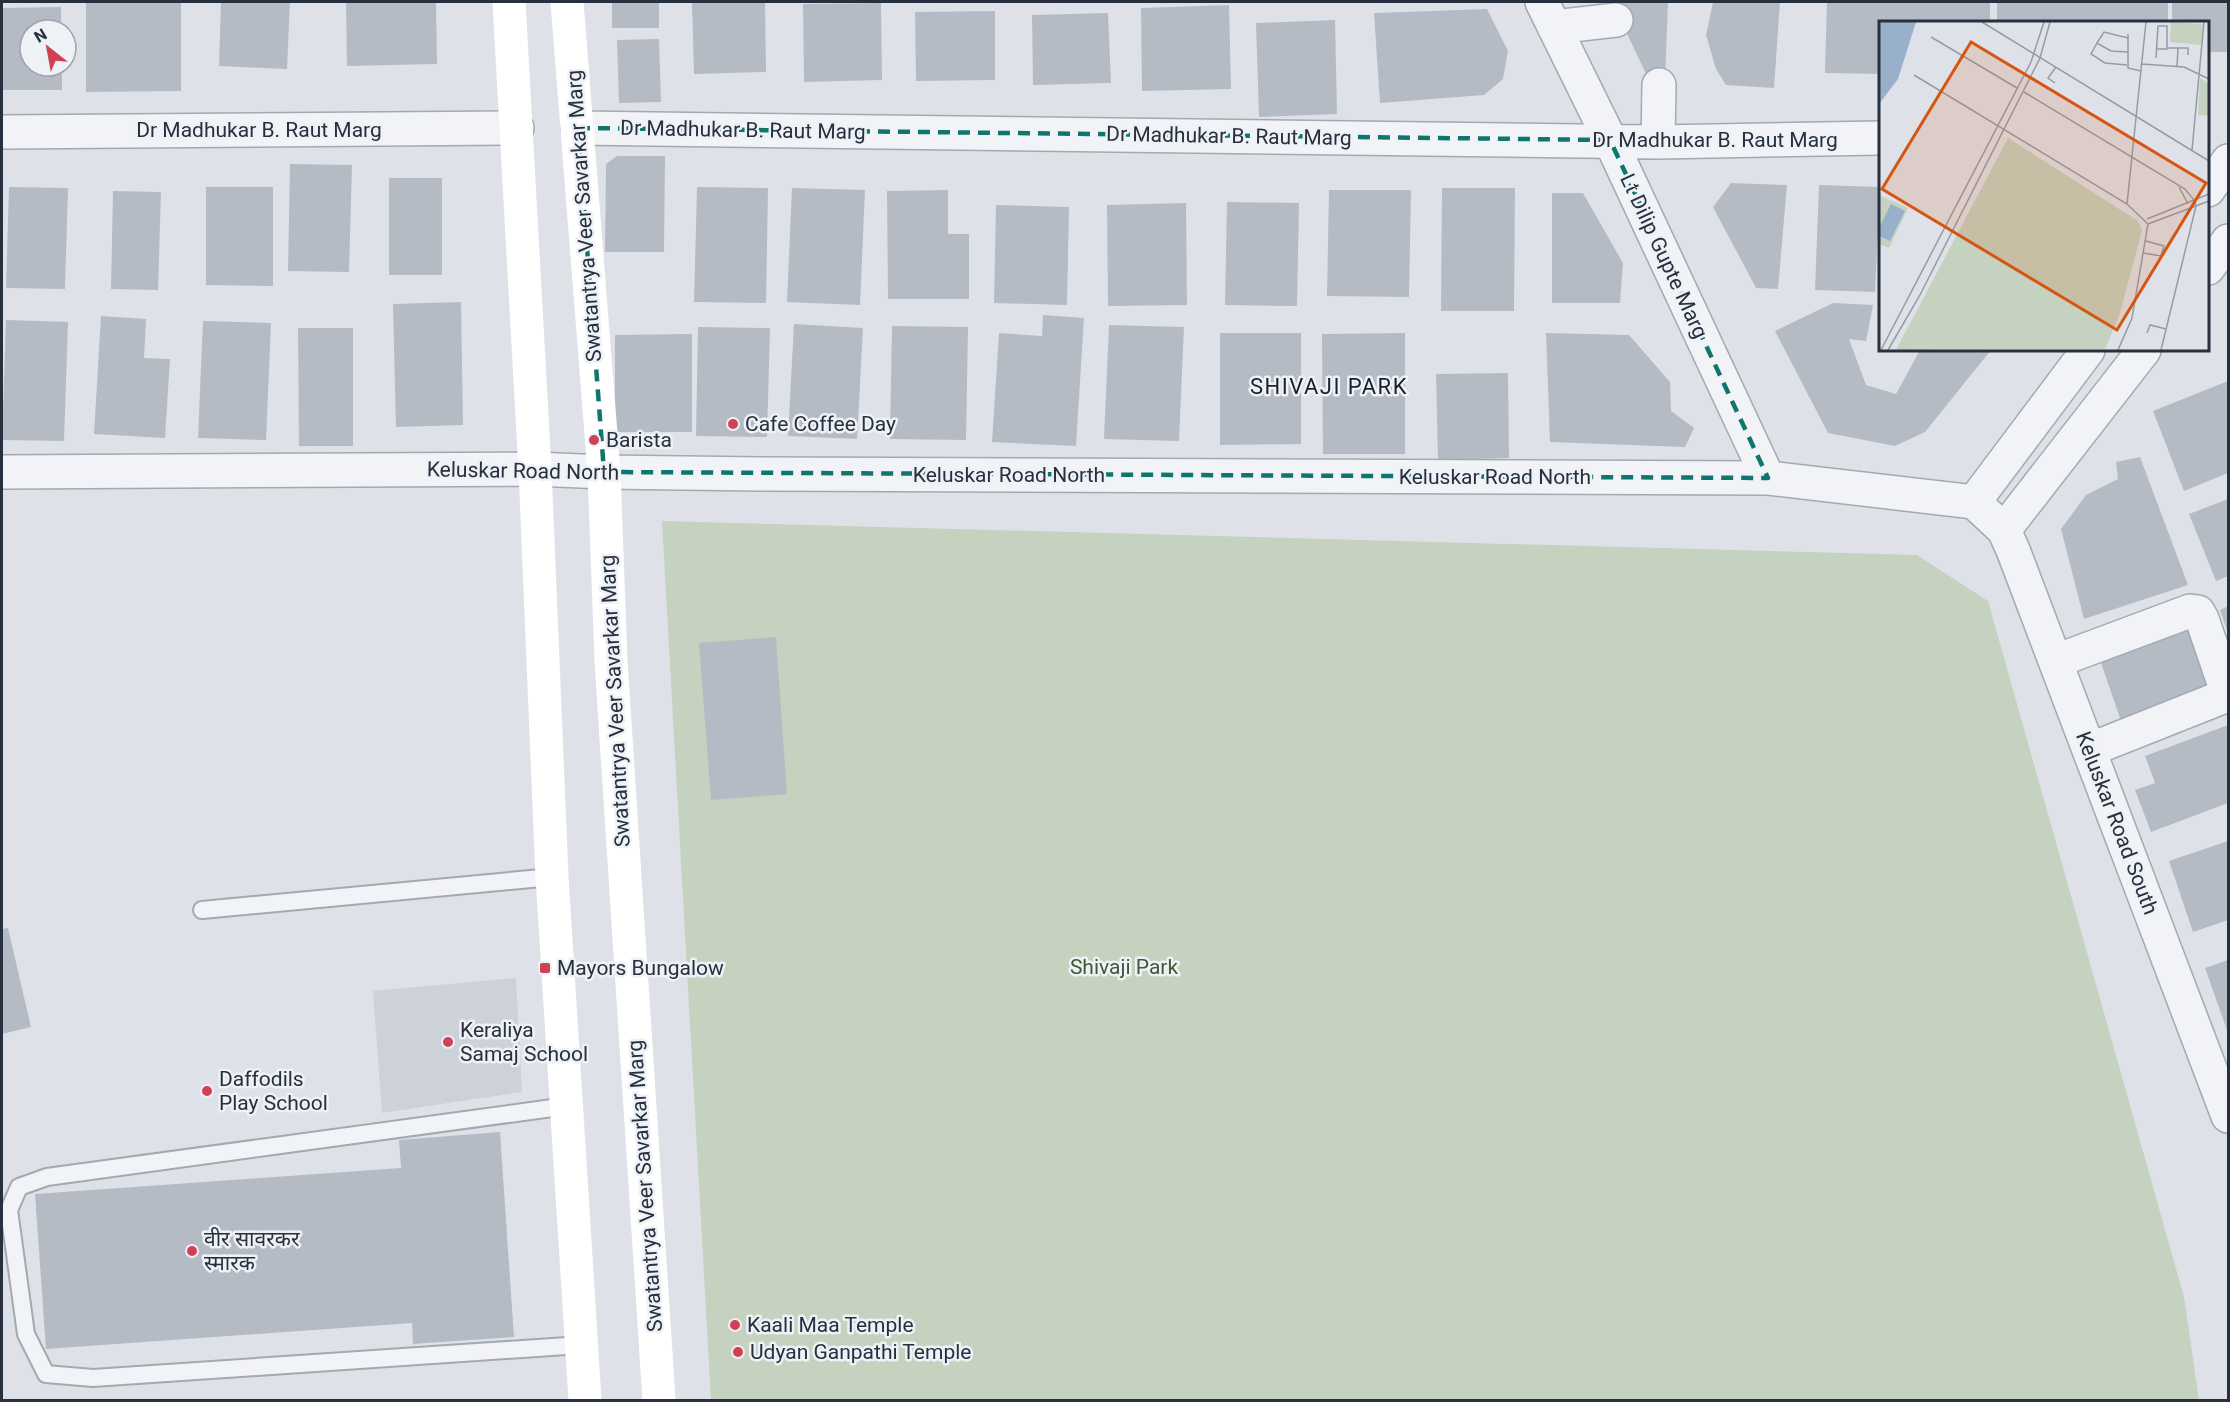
<svg xmlns="http://www.w3.org/2000/svg" width="2230" height="1402" font-family="Roboto,'Noto Sans Devanagari',sans-serif">
  <rect width="100%" height="100%" fill="#dee2e8"/>
  <path fill="#ccd1da" d="M516,978L522,1092L382,1113L373,991Z"/>
  <path fill="#c4d2bf" d="M662,521L1917,555L1988,601L2184,1297L2199,1400H711Z"/>
  <path fill="#b5bbc5" d="M86,2H181V91L86,92Z
    M221,2H290L287,69L219,66Z
    M346,2H436L437,64L347,66Z
    M612,2H659V28H612Z
    M692,2H765L766,72L694,74Z
    M1612,2H1668L1665,83L1648,78Z
    M1713,2H1780L1774,88L1726,85L1716,69L1706,35Z
    M1827,2H1990V22H1880V74L1825,73Z
    M1997,2H2168V22H1997Z
    M2172,2H2228V52H2208V22H2172Z
    M881,3L882,80L804,82L803,4Z
    M1229,5L1231,89L1142,91L1141,8Z
    M61,7V30H30V66H62V90H2V8Z
    M1487,9L1508,51L1503,79L1484,95L1380,103L1374,13Z
    M995,11V80L916,81L915,12Z
    M1108,13L1111,83L1033,85L1032,15Z
    M1335,20L1337,114L1259,117L1256,23Z
    M659,39L661,102L619,103L617,40Z
    M617,156H665L664,252H605L606,164Z
    M290,164L352,165L349,272L288,271Z
    M389,178H442V275H389Z
    M1731,183L1787,185L1778,289L1756,288L1713,207Z
    M1819,185L1880,187L1875,292L1815,290Z
    M9,187L68,188L65,289L6,288Z
    M206,187H273V286L206,285Z
    M697,187L768,188L766,303L694,302Z
    M792,188L865,190L860,305L787,302Z
    M1442,188H1515L1514,311H1441Z
    M948,190V234H969V299H888L887,191Z
    M1329,190H1411L1409,297L1327,296Z
    M113,191L161,192L158,290L111,289Z
    M1552,193H1583L1623,263L1620,303H1552Z
    M1227,202L1299,203L1297,306L1225,305Z
    M1186,203L1187,305L1108,306L1107,205Z
    M996,205L1069,207L1067,305L994,303Z
    M461,302L463,425L396,427L393,304Z
    M1833,303L1873,305L1866,341L1849,339L1866,385L1896,394L1920,350H1991L1925,432L1895,446L1828,433L1775,331Z
    M1043,315L1084,318L1076,446L992,442L999,333L1042,336Z
    M101,316L146,319L144,358L170,359L165,438L94,434Z
    M6,320L68,322L64,441L2,440Z
    M203,321L271,323L266,440L198,438Z
    M794,324L863,328L857,439L788,436Z
    M1109,325L1184,327L1179,441L1104,439Z
    M892,326L968,327L966,440L890,439Z
    M698,327L770,328L767,437L696,436Z
    M298,328H353V446H299Z
    M1220,333H1301V444L1220,445Z
    M1405,333V454H1323L1322,334Z
    M1546,333L1629,335L1670,382L1671,411L1694,428L1685,447L1550,442Z
    M692,334V432H615V335Z
    M1508,373L1509,458L1438,460L1436,374Z
    M2228,381V473L2184,491L2153,411Z
    M2140,457L2188,585L2084,619L2061,529L2086,495L2118,479L2116,462Z
    M2228,499V576L2216,581L2189,514Z
    M2228,606V633L2220,610Z
    M2189,625L2213,691L2122,724L2099,657Z
    M776,637L787,794L711,800L699,643Z
    M2228,725V803L2151,832L2135,790L2155,783L2145,756Z
    M2228,841V920L2193,932L2169,861Z
    M8,928L31,1027L2,1034V929Z
    M2228,960V1033L2205,968Z
    M500,1132L514,1337L413,1344L412,1323L46,1349L35,1194L401,1168L399,1140Z"/>
  <g fill="none" stroke-linecap="round" stroke-linejoin="round">
    <defs>
      <path id="lane" d="M202,910L552,877
        M567,1106L47,1177L19,1187L9,1210L26,1334L46,1374L93,1378L581,1345"/>
      <path id="street" d="M1542,2L1610,140L1768,478
        M1554,27L1616,20
        M578,128L1658,142L1880,138
        M2,132L517,128
        M1658,142L1659,85
        M2208,190L2228,161
        M2208,268L2228,241
        M2,472L535,469L604,472L761,474L1768,478L1974,502L2004,530L2013,550L2228,1116
        M1974,502L2088,350
        M2004,530L2144,350
        M2056,661L2190,611L2198,612L2202,619L2226,689L2225,696L2089,750"/>
    </defs>
    <use href="#lane" stroke="#a3a9b2" stroke-width="20"/>
    <use href="#street" stroke="#a3a9b2" stroke-width="36"/>
    <use href="#lane" stroke="#f1f3f6" stroke-width="16"/>
    <use href="#street" stroke="#f1f3f6" stroke-width="33"/>
    <path stroke="#fff" stroke-width="33" d="M509,2L535,469L552,877L585,1400
      M567,2L604,472L611,661L659,1400"/>
  </g>
  <path fill="none" stroke="#0f766e" stroke-width="4.5" stroke-dasharray="12 8" stroke-linejoin="round" d="M578,128L1610,140L1768,478L604,472Z"/>
  <g fill="#d04155" stroke="#eef1f6" stroke-width="2">
    <circle cx="733" cy="424" r="6"/>
    <circle cx="594" cy="440" r="6"/>
    <rect x="539" y="962" width="12" height="12" rx="3"/>
    <circle cx="448" cy="1042" r="6"/>
    <circle cx="207" cy="1091" r="6"/>
    <circle cx="192" cy="1251" r="6"/>
    <circle cx="735" cy="1325" r="6"/>
    <circle cx="738" cy="1352" r="6"/>
  </g>
  <g text-anchor="middle" dominant-baseline="central" stroke-width="5" stroke-linejoin="round" paint-order="stroke">
    <g font-size="21" fill="#27303f" stroke="#eef1f6">
      <text x="259" y="130">Dr Madhukar B. Raut Marg</text>
      <text transform="translate(743 130) rotate(1)">Dr Madhukar B. Raut Marg</text>
      <text transform="translate(1229 136) rotate(1)">Dr Madhukar B. Raut Marg</text>
      <text x="1715" y="140">Dr Madhukar B. Raut Marg</text>
      <text transform="translate(584 216) rotate(-94)">Swatantrya Veer Savarkar Marg</text>
      <text transform="translate(1664 256) rotate(65)">Lt Dilip Gupte Marg</text>
      <text transform="translate(523 471) rotate(1)">Keluskar Road North</text>
      <text x="1009" y="475">Keluskar Road North</text>
      <text x="1495" y="477">Keluskar Road North</text>
      <text transform="translate(615 701) rotate(-93)">Swatantrya Veer Savarkar Marg</text>
      <text transform="translate(2117 823) rotate(69)">Keluskar Road South</text>
      <text transform="translate(645 1186) rotate(-94)">Swatantrya Veer Savarkar Marg</text>
    </g>
    <g font-size="21" fill="#27303f" stroke="#eef1f6" text-anchor="start">
      <text x="745" y="424">Cafe Coffee Day</text>
      <text x="606" y="440">Barista</text>
      <text x="557" y="968">Mayors Bungalow</text>
      <text x="460" y="1030">Keraliya<tspan x="460" dy="24">Samaj School</tspan></text>
      <text x="219" y="1079">Daffodils<tspan x="219" dy="24">Play School</tspan></text>
      <text x="204" y="1239">वीर सावरकर<tspan x="204" dy="24">स्मारक</tspan></text>
      <text x="747" y="1325">Kaali Maa Temple</text>
      <text x="750" y="1352">Udyan Ganpathi Temple</text>
    </g>
    <g font-size="21" fill="#3b5b34" stroke="#eef1f6">
      <text x="1124" y="967">Shivaji Park</text>
    </g>
    <g font-size="22" letter-spacing="1.5" fill="#192130" stroke="#eef1f6">
      <text x="1329" y="386">SHIVAJI PARK</text>
    </g>
  </g>
  <g transform="translate(1879 21)">
    <rect width="330" height="330" fill="#dee2e8"/>
    <path d="M292,1L324,3L322,24L291,21ZM321,57L330,63V95L319,94ZM129,117L259,200L263,210L240,295L226,328L17,329ZM0,174L29,187L10,227L0,223Z" fill="#c4d2bf"/>
    <path d="M0,1H37L19,58L0,83ZM12,183L26,190L11,220L0,215V207Z" fill="#98b0c9"/>
    <path fill="none" stroke="#959ba4" stroke-width="1.5" d="M103,1L330,140M249,13V47L262,50M52,16L138,67M218,22L225,11L249,17M288,27H309V34M277,37L279,5H288V28H277M263,43L305,46L330,58M248,44L226,42L212,33L218,22L232,30L249,31M298,45L299,27M35,54L248,183L269,203M176,62L169,57L177,46M145,71L306,168L315,179L317,185L282,329M313,129L325,1M300,166L309,183M248,183L267,1M268,198L330,173M269,203L330,180M264,232L282,235L285,225L267,220M268,312L271,304L287,308M2,329L152,41L165,1M9,329L41,274L161,37L171,1M239,329L253,297L269,203"/>
    <path fill="#d55511" fill-opacity="0.15" stroke="#d55511" stroke-width="3" d="M92,21L327,162L238,309L3,168Z"/>
    <rect width="330" height="330" fill="none" stroke="#27303f" stroke-width="3"/>
  </g>
  <rect width="2230" height="1402" fill="none" stroke="#27303f" stroke-width="6"/>
  <g transform="translate(48 48) rotate(329)"><circle r="28" fill="#eef1f6" stroke="#9ea4ad" stroke-width="1.5"/>
  <path d="M0-4.5L10 22L0 15L-10 22Z" fill="#d04155"/>
  <text y="-9" font-size="16" font-weight="bold" text-anchor="middle" fill="#27303f">N</text>
  </g>
</svg>
